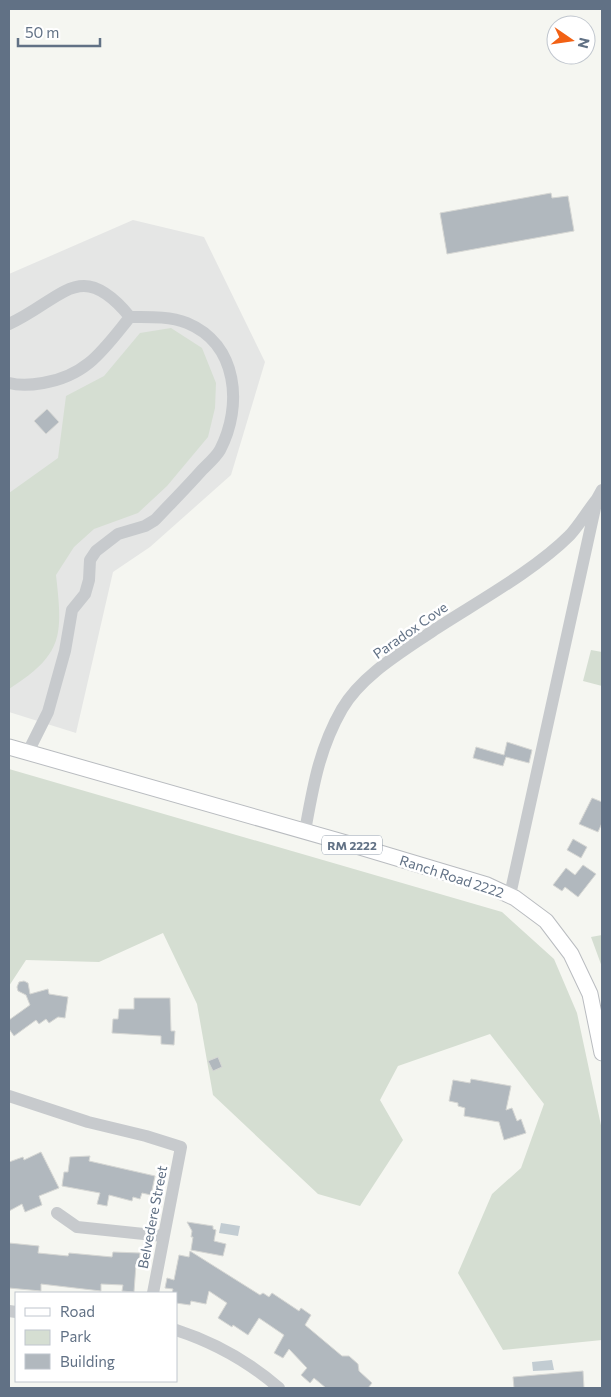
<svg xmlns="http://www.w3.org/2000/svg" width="611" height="1397" font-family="Commissioner,sans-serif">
  <rect width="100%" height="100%" fill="#f5f6f1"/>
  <path fill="#e5e6e5" d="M133,220L204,237L265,362L231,475L150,547L113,572L76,733L9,712V274Z"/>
  <path fill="#d5ded2" d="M171,328L202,348L216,383L215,408L208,437L167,486L138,513L94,529L74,547L56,575C63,637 63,654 9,689V493L58,458L66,396L104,376L140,333Z
    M591,650L602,652V686L583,681Z
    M9,769L502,912L554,959L577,1013L602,1130V1340L503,1350L458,1273L492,1194L521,1168L544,1104L490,1034L398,1066L380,1100L403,1140L360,1206L318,1194L213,1095L197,1004L163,933L99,962L26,960L9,986Z
    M602,935V967L591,937Z"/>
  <path fill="#c2ccd2" d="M221,1223L240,1226L238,1236L219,1233Z
    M552,1360L554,1370L533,1371L532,1362Z"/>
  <path fill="#b1b8be" stroke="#d6d7d4" d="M551,193L552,198L568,196L574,231L447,254L440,213Z
    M47,409L59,422L46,434L34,421Z
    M507,742L532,750L529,763L506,757L503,766L473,758L476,747L504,755Z
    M592,798L602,802V823L598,832L579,824Z
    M573,839L587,847L581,858L567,850Z
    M583,865L596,874L578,897L565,887L562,891L553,885L566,868L575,875Z
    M24,981L28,983L30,994L48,989L49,994L68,997L65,1018L58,1017L49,1023L46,1019L39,1024L36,1020L14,1036L9,1029V1020L30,1005L26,995L18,991L17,987L19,982Z
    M134,998H170L171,1031H175L174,1045L161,1044V1036L112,1033L113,1019H118L119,1009H134Z
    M218,1057L222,1067L213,1071L208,1061Z
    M471,1079L511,1086L506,1110L512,1108L517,1121L521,1119L526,1133L504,1140L499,1122L464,1116L465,1108L458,1106V1103L449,1101L453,1080L470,1083Z
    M41,1152L59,1188L39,1196L42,1205L25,1212L22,1204L9,1211V1162L23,1157L24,1160Z
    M90,1156L89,1161L155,1176L151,1195L142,1193L140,1199L133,1197L132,1201L109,1195L107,1206L97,1204L100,1193L62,1186L64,1172H68L70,1157Z
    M187,1222L213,1226V1229L216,1230L214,1241L226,1244L223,1256L191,1250L193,1237H191L192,1231Z
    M9,1243L39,1246L38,1253L68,1256L69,1253L112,1257L113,1252L140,1253L139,1264H136L134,1292L122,1291L123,1285L101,1284V1291L41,1284V1291L9,1288Z
    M190,1251L260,1295L263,1293L269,1297L272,1293L299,1311L301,1308L311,1315L305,1325L342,1356H349L358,1364L359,1371L372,1383L368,1388H326L314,1378L310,1383L301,1375L307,1368L289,1349L283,1358L274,1353L284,1335L259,1318L248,1335L233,1325L232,1327L218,1318L227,1303L209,1291L206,1304L191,1301L190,1305L176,1303V1293H172L173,1289L165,1288L167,1278L174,1280L179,1255L189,1257Z
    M583,1371L584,1388H514L513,1377Z"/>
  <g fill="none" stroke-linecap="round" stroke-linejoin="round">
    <defs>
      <path id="major" d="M9,747L360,847L487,885L515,898L546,921L571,954L590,994L602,1053"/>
    </defs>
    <use href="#major" stroke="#b9bcc0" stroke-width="17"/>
    <path stroke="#c7cacd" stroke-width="12" d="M9,324C62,300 80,256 130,317
      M9,383C20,386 32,385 43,383C87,376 104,349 130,317C149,317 169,316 187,323C238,344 243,406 220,450C216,457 208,464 202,470C187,487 171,503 155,520L145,526L118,534L96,551L90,560L89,580L85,594L72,610L65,651L48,712L28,752
      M305,831C313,787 319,749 342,709C362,675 402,652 434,630C477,602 534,571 570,535C580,524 588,510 597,499
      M510,895L597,499L602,490
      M9,1096L88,1122L146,1136L181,1147L153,1293
      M57,1213L77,1227L163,1236
      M9,1311L16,1312
      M176,1330C216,1343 248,1361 279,1388"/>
    <use href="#major" stroke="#fff" stroke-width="15"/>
  </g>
  <g text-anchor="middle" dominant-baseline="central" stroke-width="5" stroke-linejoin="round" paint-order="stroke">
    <rect fill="#fff" stroke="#909caa" stroke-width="1" x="322" y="835.5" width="60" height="19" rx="4"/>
    <g font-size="12" font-weight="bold" fill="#617185">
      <text x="352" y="845">RM 2222</text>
    </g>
    <g font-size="14" fill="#617185" stroke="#fff">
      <text transform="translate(410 630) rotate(-35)">Paradox Cove</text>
      <text transform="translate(452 876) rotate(18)">Ranch Road 2222</text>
      <text transform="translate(152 1217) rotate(-79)">Belvedere Street</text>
    </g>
  </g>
  <rect width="611" height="1397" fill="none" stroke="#617185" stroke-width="20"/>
  <rect x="15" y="1292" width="162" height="90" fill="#ffffff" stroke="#c0c6ce"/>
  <rect x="25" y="1308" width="25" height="8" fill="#ffffff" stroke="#c0c6ce"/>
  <text x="60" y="1317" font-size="15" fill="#617185">Road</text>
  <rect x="25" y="1330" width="25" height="15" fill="#d5ded2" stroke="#c0c6ce"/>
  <text x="60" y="1342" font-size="15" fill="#617185">Park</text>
  <rect x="25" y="1354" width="25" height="15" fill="#b1b8be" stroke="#c0c6ce"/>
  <text x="60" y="1367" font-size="15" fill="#617185">Building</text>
  <g transform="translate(571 40) rotate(103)"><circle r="24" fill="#ffffff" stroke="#c0c6ce"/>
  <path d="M0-4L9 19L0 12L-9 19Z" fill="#f26114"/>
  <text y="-8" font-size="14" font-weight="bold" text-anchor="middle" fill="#617185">N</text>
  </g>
  <path d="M18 38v8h82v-8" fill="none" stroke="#617185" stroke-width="2.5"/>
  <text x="25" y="38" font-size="15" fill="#617185" stroke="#ffffff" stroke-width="4" paint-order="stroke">50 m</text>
</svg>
